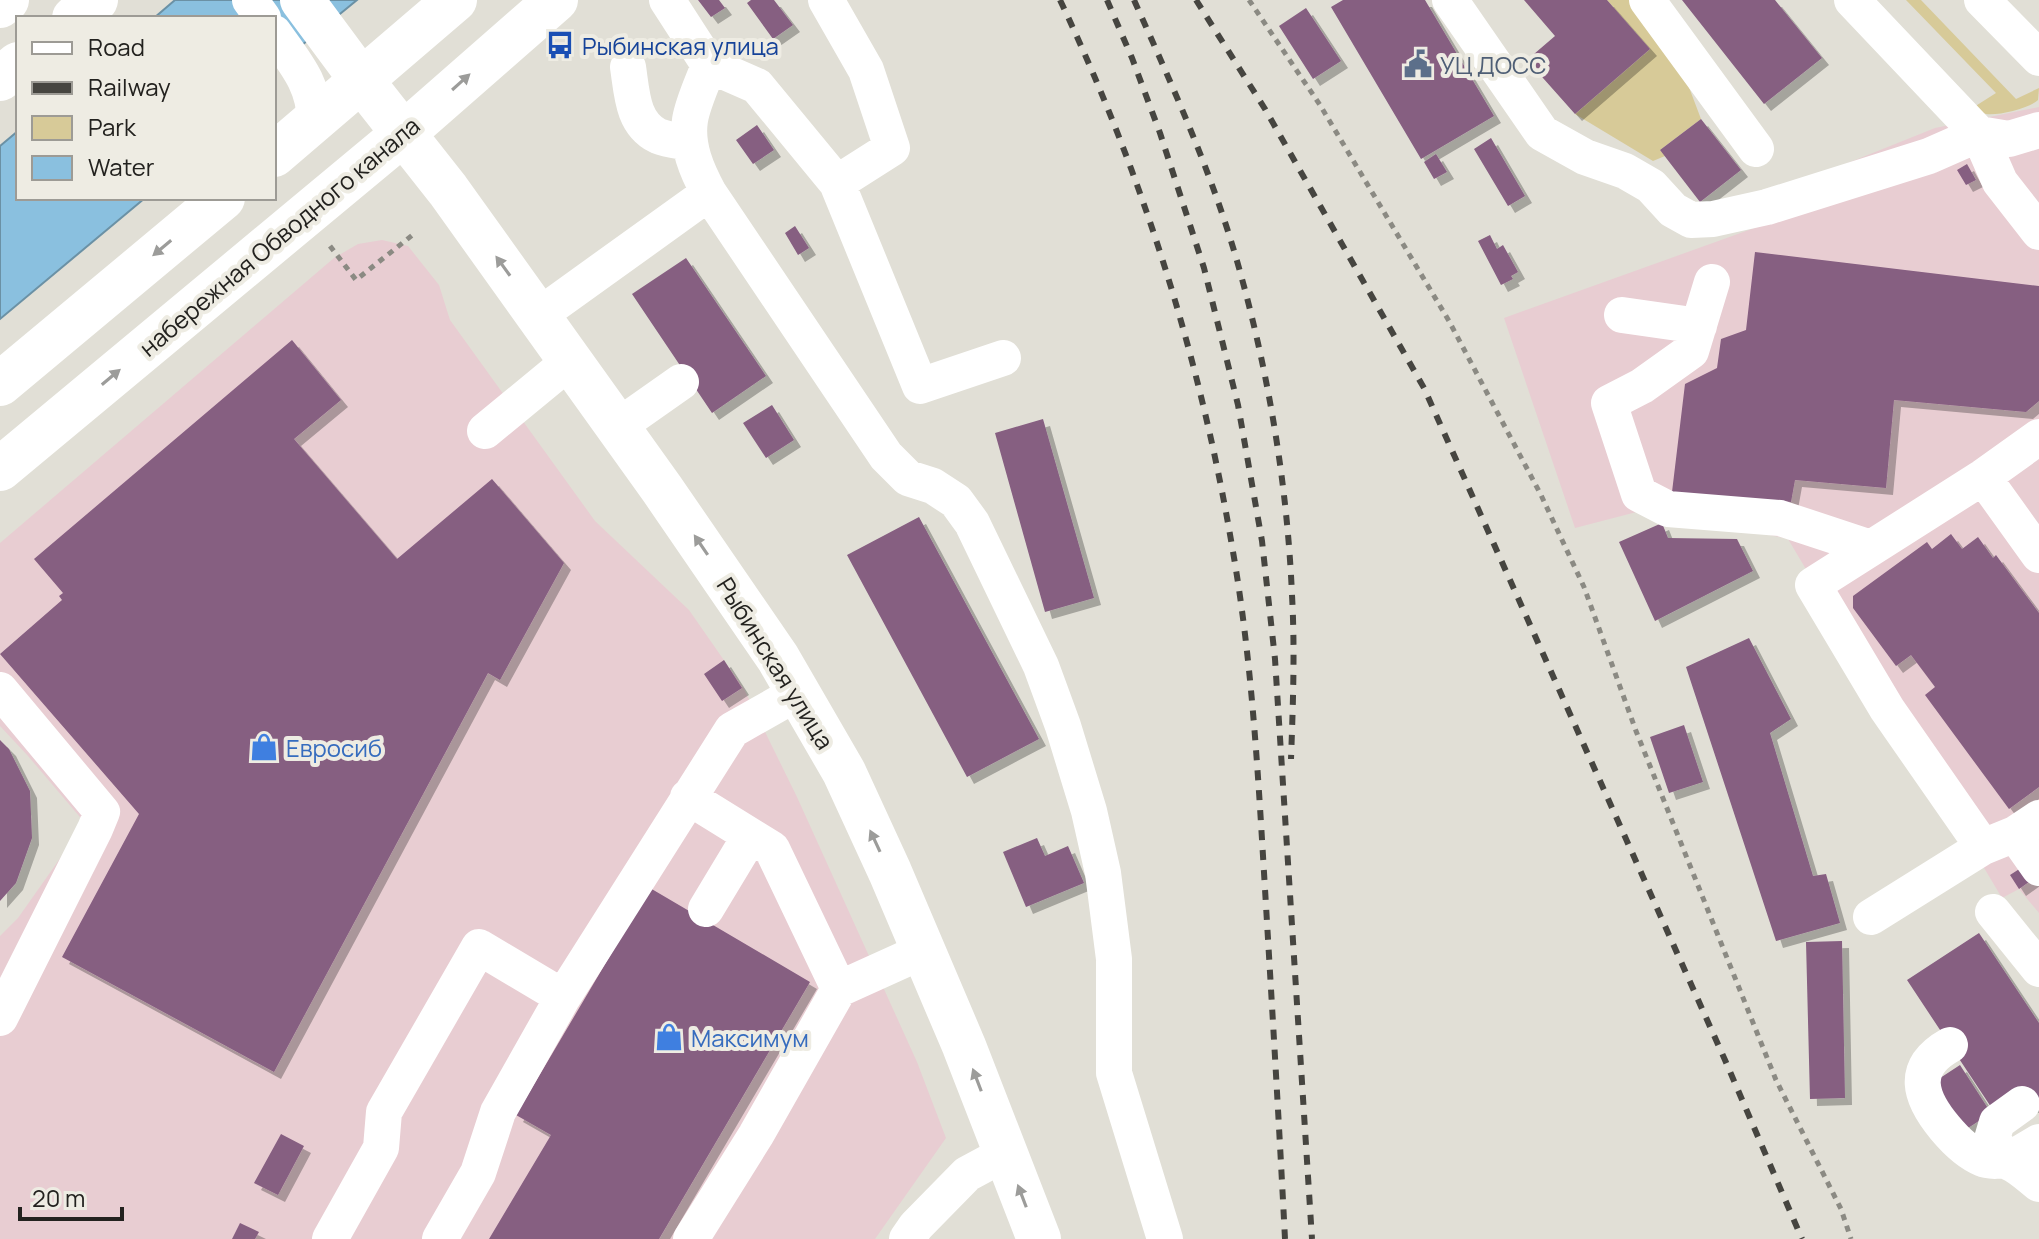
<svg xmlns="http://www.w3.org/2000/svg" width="2039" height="1239" font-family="Manrope,sans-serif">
  <defs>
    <filter id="shadow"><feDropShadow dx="7" dy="7" stdDeviation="0" flood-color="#0004"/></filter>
  </defs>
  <rect width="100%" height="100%" fill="#e1dfd6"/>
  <path fill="#e8cdd2" d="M2039,107V913L2019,889L2002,898L1788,539L1652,508L1575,528L1504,318L1774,221L1778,191L1935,128Z
    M382,240L408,246L439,285L450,320L595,521L689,610L744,689L797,797L917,1062L946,1138L875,1239H0V936L18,918L85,823L28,756L0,726V543L334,258L358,244Z"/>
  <path fill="#d7ca98" d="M1607,0H1639L1673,45L1701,119L1660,150L1665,156L1653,161L1575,114L1650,49Z
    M1906,0H1921L2016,99L2039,88L2038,100C2030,108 1998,116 1986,114C1982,113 1977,109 1974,107L1996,93Z"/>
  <path fill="#8ac0df" stroke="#6b91a5" stroke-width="2" d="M175,0H357L274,68V18H154Z
    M18,131V198H145L0,319V146Z"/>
  <path fill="#865e81" filter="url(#shadow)" d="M698,0H719L725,8L711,17Z
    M751,0H774L793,25L773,39L747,3Z
    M1343,0H1425L1494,116L1421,159L1331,7Z
    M1524,0H1607L1650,49L1575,114L1527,60L1555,36Z
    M1682,0H1775L1822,58L1764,104Z
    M1306,8L1341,61L1313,79L1279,26Z
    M1701,119L1741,170L1700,202L1660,150Z
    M757,125L774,150L753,164L736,140Z
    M1491,138L1525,196L1508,206L1474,149Z
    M1436,154L1447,172L1434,179L1424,162Z
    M1967,164L1976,180L1966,185L1957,170Z
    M795,226L809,248L798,255L785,233Z
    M1490,235L1497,249L1503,245L1518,272L1511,276L1513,279L1501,285L1478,241Z
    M1755,252L2039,286V401L2026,412L1894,400L1886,488L1795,480L1791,502L1672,492L1685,384L1717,368L1721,339L1746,330Z
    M686,258L766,376L712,413L632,294Z
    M292,340L341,400L294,439L397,559L492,479L564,563L500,680L488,673L274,1072L62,957L139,814L0,654L62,600L59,596L63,593L34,559Z
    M772,405L794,440L766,458L743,423Z
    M1043,419L1094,598L1045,612L995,433Z
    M919,517L1039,739L967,777L847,555Z
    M1662,523L1668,538L1737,539L1753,571L1655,621L1619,542Z
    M1951,534L1962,549L1978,537L1993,558L1996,555L2039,613V787L2009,809L1925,695L1935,687L1911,655L1896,666L1853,608V596L1927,542L1932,549Z
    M1749,638L1791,719L1770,733L1813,876L1826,874L1840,923L1776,941L1686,667Z
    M724,660L742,688L722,701L704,674Z
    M1684,725L1703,782L1669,793L1650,737Z
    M0,740L9,749L30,791L32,838L16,883L0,901Z
    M1037,838L1045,856L1068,846L1084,883L1026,907L1003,852Z
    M2024,866L2033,879L2019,889L2010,875Z
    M650,888L810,982L659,1239H489L551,1135L516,1115Z
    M1979,933L2039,1023V1105L1993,1110L1907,980Z
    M1842,941L1845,1098L1810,1099L1806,942Z
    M1960,1065L1991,1113L1965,1130L1934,1082Z
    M281,1134L304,1146L278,1195L254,1183Z
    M240,1223L259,1232L255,1239H232Z"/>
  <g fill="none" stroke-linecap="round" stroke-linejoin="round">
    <path stroke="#8b8a83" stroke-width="5" stroke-dasharray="6 6" stroke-linecap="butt" d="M1249,0L1320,105L1449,321L1541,495L1584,587L1636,731L1776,1080L1841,1209L1851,1239
      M330,246L356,280L415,233"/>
    <path stroke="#fff" stroke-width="36" d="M250,0L263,18
      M667,0L709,65C703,82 693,102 690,120C686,146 697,171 709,193L886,456L908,478L933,486L956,501L972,523L1041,666L1063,726L1089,811L1103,873L1114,959V1073L1165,1239
      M826,0L866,70L892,148L837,183
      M1450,0L1542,133L1585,157L1625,171L1651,186L1673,210L1691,220L1713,219L1767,207L1929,156L1979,134L2009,139L2039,130
      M1647,0L1756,149
      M1852,0L1979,134L2000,182L2039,232
      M1982,0L2039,58
      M274,33C295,63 314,83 315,121
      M709,65L757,86L837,183L920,386L1003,358
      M628,67C632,93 632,123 658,136C668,140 680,141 690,143
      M1712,282L1691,351L1642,386L1609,403L1639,494L1668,509L1780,518L1871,548
      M1622,315L1699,326
      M538,316L709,193
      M617,427L681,382
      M485,431L570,361
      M1983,477L2039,555
      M0,690L102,812L95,829L0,1018
      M688,797L772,849L839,989
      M2015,834L2039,868
      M1983,847L1887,709L1813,585L1983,477L2039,437
      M706,909L750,836
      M1993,912L2039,969
      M1871,917L1983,847L2015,834L2039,818
      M1950,1045C1909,1068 1920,1098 1945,1128C1955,1140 1968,1153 1983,1159C1991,1163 2001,1159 2008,1162C2019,1166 2030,1177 2039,1184
      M2022,1104L1997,1122L1992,1139L2007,1161L2039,1142
      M330,1239L381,1148L384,1112L479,947L563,997
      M440,1239L478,1173L498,1112L563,997L732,730L799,692
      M691,1239L756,1135L839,989L923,951
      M907,1239L916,1226L967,1174L1006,1153"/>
    <path stroke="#fff" stroke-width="44" d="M302,0L362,81L448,190L662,489L778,658L844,772L890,872L964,1046L1039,1239
      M0,6L7,0
      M74,18L96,0
      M0,79L18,64
      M274,155L455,0
      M0,384L223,198
      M0,469L403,134L556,0"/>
    <path stroke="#464540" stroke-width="6" stroke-dasharray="10 10" stroke-linecap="butt" d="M1060,0C1142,173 1200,357 1232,546C1252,659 1258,774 1265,889C1272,1005 1279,1122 1285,1239
      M1107,0L1132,58L1160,133L1204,268L1238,405L1262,541L1275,659L1312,1239
      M1134,0C1171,83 1209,166 1235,254C1267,364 1287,480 1292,595C1295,649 1293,704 1291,759
      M1196,0L1265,109L1424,388L1725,1060L1802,1239"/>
  </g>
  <defs><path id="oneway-solid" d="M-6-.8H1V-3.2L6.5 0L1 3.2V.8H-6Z" transform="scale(2)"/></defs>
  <g fill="#9c9c9a">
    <use href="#oneway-solid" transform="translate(461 82) rotate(-42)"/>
    <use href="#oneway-solid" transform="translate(162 248) rotate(140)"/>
    <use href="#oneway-solid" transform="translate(503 266) rotate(-126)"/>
    <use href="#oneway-solid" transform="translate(111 377) rotate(-40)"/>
    <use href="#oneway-solid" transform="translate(701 545) rotate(-124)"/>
    <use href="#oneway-solid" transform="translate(875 841) rotate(-115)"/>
    <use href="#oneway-solid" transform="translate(977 1080) rotate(-111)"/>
    <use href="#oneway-solid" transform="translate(1022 1196) rotate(-111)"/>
  </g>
  <defs>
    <symbol id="bus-bare" viewBox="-9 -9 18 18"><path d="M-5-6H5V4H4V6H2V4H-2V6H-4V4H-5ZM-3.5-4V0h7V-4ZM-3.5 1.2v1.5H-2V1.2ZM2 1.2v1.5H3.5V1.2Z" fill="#1a4fb4" stroke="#eeece3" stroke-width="2.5" paint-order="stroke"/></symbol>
    <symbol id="civic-bare" viewBox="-9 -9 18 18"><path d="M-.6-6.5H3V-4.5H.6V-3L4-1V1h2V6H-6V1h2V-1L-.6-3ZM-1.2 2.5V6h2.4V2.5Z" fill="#5c6f8a" stroke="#eeece3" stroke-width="2.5" paint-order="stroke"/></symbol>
    <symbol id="shop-bare" viewBox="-9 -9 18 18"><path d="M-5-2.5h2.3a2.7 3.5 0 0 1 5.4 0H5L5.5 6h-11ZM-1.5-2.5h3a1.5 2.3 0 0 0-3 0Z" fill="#3f7fe0" stroke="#eeece3" stroke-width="2.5" paint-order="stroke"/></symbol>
  </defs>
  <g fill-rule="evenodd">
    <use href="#bus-bare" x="540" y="25" width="40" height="40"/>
    <use href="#civic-bare" x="1398" y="44" width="40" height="40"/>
    <use href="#shop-bare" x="244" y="727" width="40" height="40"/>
    <use href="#shop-bare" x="649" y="1017" width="40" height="40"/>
  </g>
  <g text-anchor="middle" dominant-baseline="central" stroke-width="8" stroke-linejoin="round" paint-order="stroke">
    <g font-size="24" fill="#164399" stroke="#eeece3" text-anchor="start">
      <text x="582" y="45">Рыбинская улица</text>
    </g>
    <g font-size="24" fill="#4e5e75" stroke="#eeece3" text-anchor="start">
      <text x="1440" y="64">УЦ ДОСС</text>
    </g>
    <g font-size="24" fill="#23221f" stroke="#eeece3">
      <text transform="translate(279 236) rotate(-40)">набережная Обводного канала</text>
      <text transform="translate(776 663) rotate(58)">Рыбинская улица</text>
    </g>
    <g font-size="24" fill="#366cbe" stroke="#eeece3" text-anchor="start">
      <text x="286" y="747">Евросиб</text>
      <text x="691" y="1037">Максимум</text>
    </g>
  </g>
  <rect x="16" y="16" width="260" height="184" fill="#eeece3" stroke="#9d9b95" stroke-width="2"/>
  <rect x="32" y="42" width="40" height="12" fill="#ffffff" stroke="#9d9b95" stroke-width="2"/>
  <text x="88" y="56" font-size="24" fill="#23221f">Road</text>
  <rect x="32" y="82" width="40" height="12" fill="#464540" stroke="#9d9b95" stroke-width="2"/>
  <text x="88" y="96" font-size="24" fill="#23221f">Railway</text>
  <rect x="32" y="116" width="40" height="24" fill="#d7ca98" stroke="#9d9b95" stroke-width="2"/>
  <text x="88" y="136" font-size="24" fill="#23221f">Park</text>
  <rect x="32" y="156" width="40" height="24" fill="#8ac0df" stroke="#9d9b95" stroke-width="2"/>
  <text x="88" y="176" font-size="24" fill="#23221f">Water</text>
  <path d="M20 1207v12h102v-12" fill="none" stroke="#23221f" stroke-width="4"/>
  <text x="32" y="1207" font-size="24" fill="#23221f" stroke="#eeece3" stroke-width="6" paint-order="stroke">20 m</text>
</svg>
